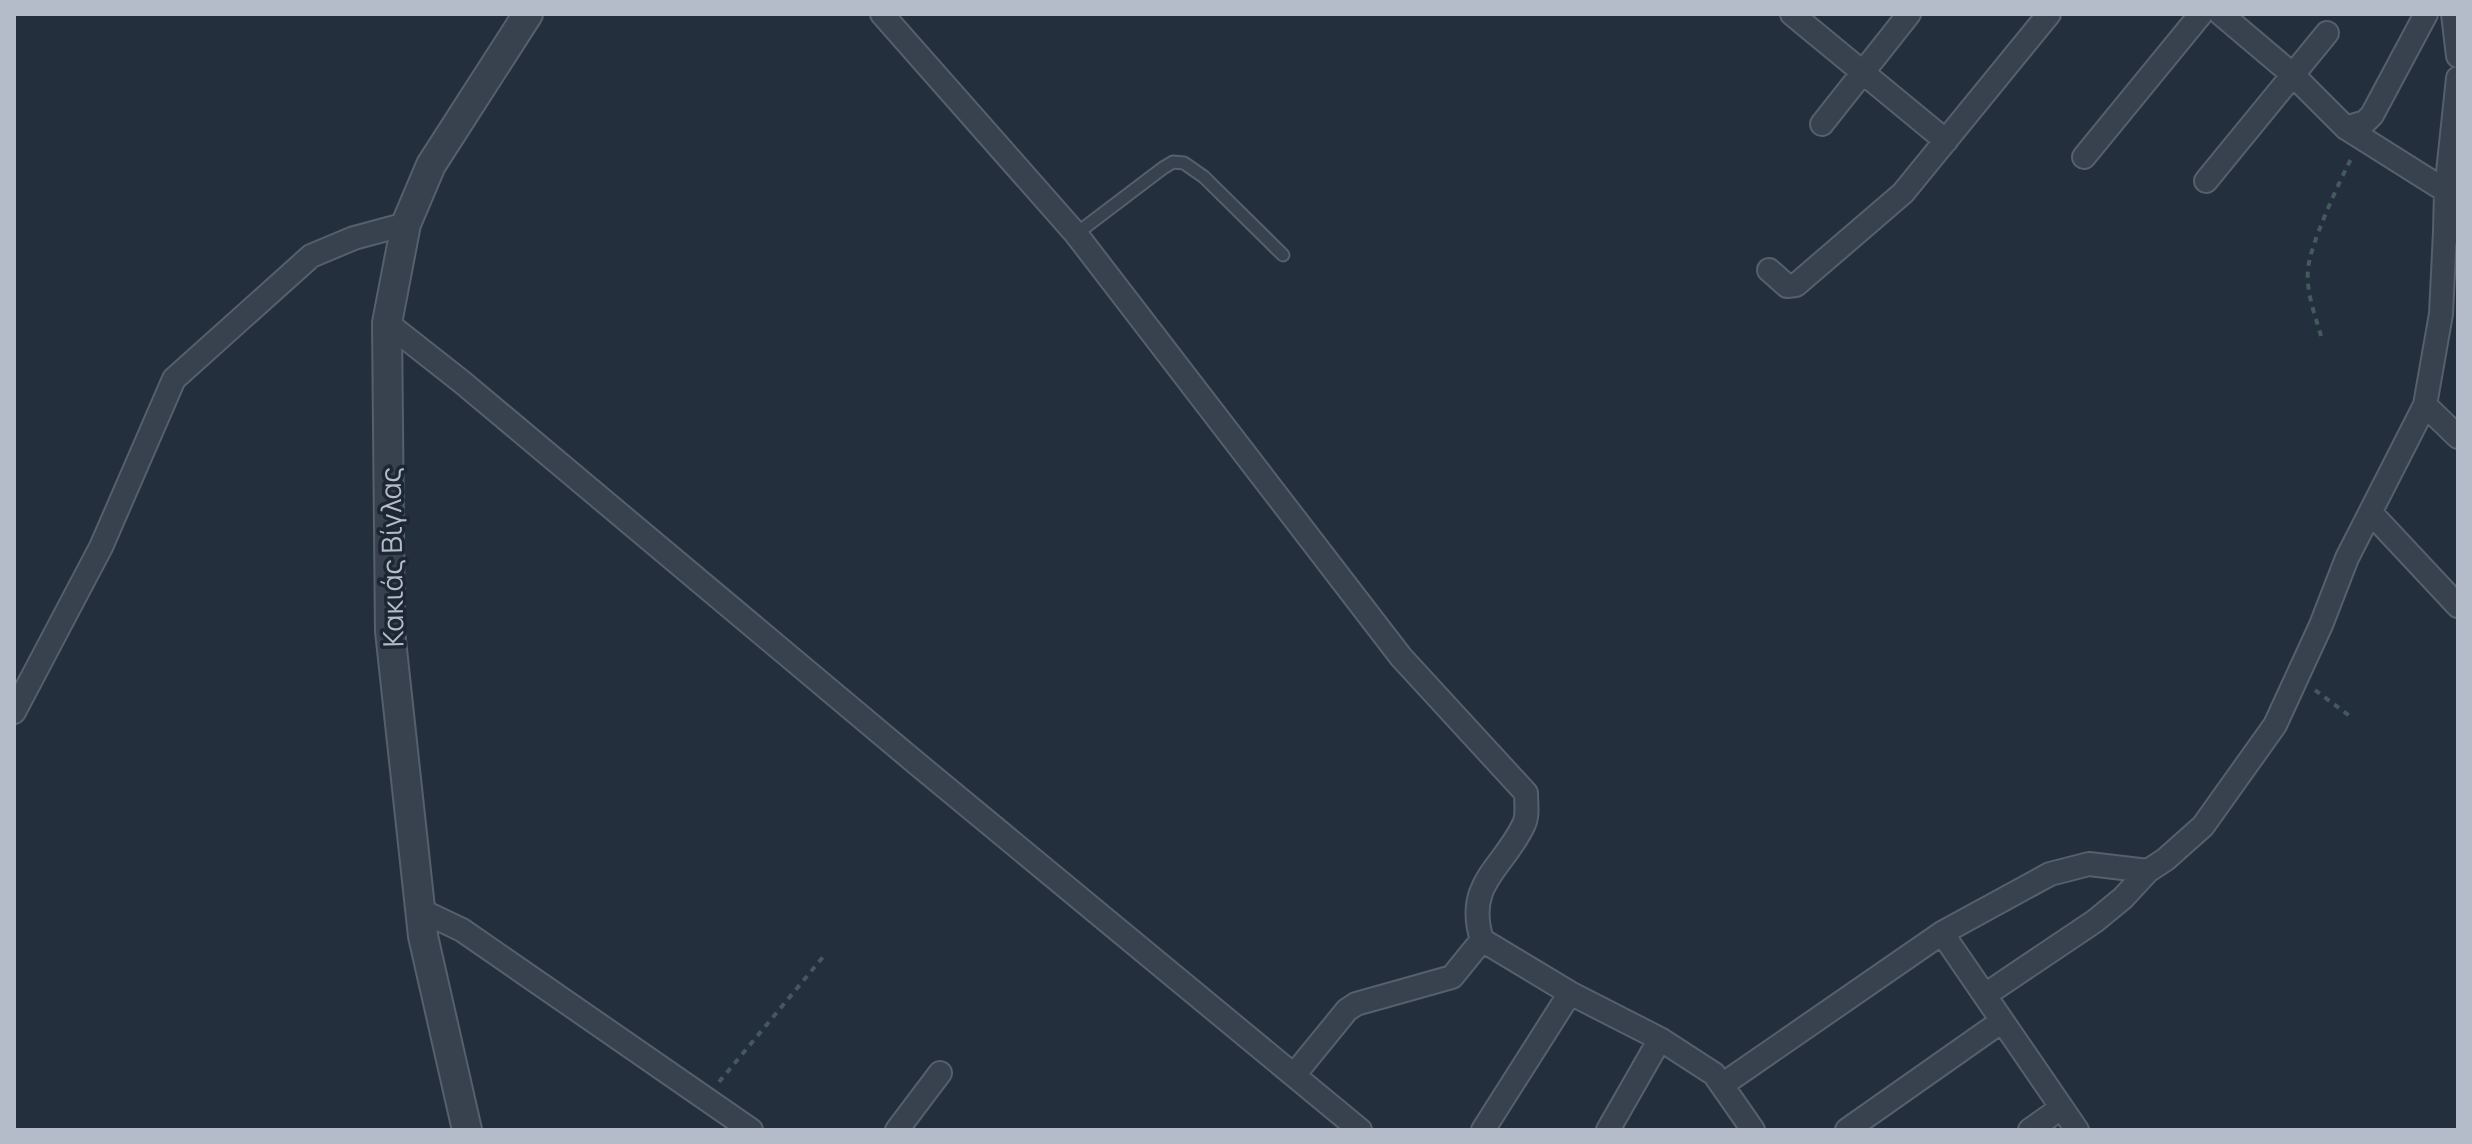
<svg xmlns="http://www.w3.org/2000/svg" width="2472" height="1144" font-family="Manrope,sans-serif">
  <rect width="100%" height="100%" fill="#242f3e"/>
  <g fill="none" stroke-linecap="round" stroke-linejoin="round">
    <defs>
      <path id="service" d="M1076,234L1163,168L1173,162L1184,163L1204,177L1283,255"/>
      <path id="minor" d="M882,14L1076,234L1401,657L1526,793C1526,802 1528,816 1524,824C1504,868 1464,883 1482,940L1570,993L1660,1039L1714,1074L1753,1130
        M1792,14L1946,141
        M2221,14L2292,74L2346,128L2365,122L2372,115L2426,14
        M2453,14L2458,56
        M1822,124L1909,14
        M2346,128L2446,191
        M2084,157L2201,14
        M2206,181L2327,33
        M2445,232L2441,314L2425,405L2458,437
        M2456,233L2445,232L2446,191L2458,78
        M1769,270L1787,286L1796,285L1903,193L2049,14
        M387,323L462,382L915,762L1360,1130
        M2371,513L2458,606
        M14,712L101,547L174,379L311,256L354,238L406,224
        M420,910L462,930L751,1130
        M1942,933L2077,1130
        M1985,995L2095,921L2123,898L2148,871L2166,859L2203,826L2275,725L2321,625L2347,558L2425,405
        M1294,1075L1347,1010L1356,1004L1452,977L1482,940
        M1722,1085L1942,933L2050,874L2089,864L2148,871
        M897,1130L940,1073
        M1483,1130L1570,993
        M1608,1130L1660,1039
        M1847,1130L2002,1021
        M2030,1130L2061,1108"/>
      <path id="tertiary" d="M467,1130L423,936L390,631L387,323L406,224L431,165L528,14"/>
    </defs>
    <use href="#service" stroke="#565f6c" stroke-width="15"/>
    <use href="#minor" stroke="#565f6c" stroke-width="26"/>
    <use href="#tertiary" stroke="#565f6c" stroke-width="32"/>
    <path stroke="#44595c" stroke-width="4" stroke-dasharray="6 6" stroke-linecap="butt" d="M2321,336C2315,315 2306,292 2308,270C2309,246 2341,178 2353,155
      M2315,690L2351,717
      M719,1082L823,957"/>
    <use href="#service" stroke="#38414e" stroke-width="11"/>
    <use href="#minor" stroke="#38414e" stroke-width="22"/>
    <use href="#tertiary" stroke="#38414e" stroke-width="28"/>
  </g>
  <g text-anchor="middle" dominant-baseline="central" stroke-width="7" stroke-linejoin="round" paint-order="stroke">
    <g font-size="28" fill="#b4bcc9" stroke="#1d2633">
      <text transform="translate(391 557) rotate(-91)">Κακιάς Βίγλας</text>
    </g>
  </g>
  <rect width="2472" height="1144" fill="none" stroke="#b4bcc9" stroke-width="32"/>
</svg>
